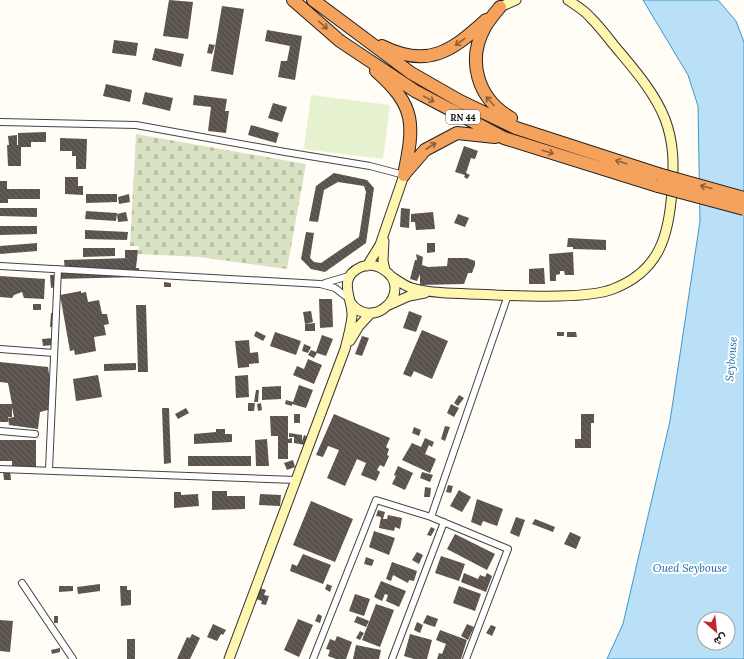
<svg xmlns="http://www.w3.org/2000/svg" width="744" height="659" font-family="Lora,Vazirmatn,serif">
  <defs>
    <pattern id="cemetery-stones" width="16" height="16" patternUnits="userSpaceOnUse"><rect width="16" height="16" fill="#d9e3c4"/><path d="M2 7V4a2 2 0 0 1 4 0v3zM10 15v-3a2 2 0 0 1 4 0v3z" fill="#b9c2a7"/></pattern>
    <pattern id="building-back-hatch" width="6" height="6" patternUnits="userSpaceOnUse"><rect width="6" height="6" fill="#5a524d"/><path d="M-1 5l2 2M0 0l6 6M5-1l2 2" fill="none" stroke="#6d6662"/></pattern>
  </defs>
  <rect width="100%" height="100%" fill="#fffdf5"/>
  <path fill="url(#cemetery-stones)" d="M136,134L306,164L287,269L199,257L138,254L139,246H130Z"/>
  <path fill="#e6f2cf" d="M311,95L390,105L383,159L304,149Z"/>
  <path fill="#b9e0f7" stroke="#3f96cf" fill-rule="evenodd" d="M643,0H718L736,21L744,42V659H607L623,624L670,421L700,221L698,106L688,75ZM704,619H728V643H704Z"/>
  <path fill="url(#building-back-hatch)" d="M169,0L193,2L188,39L163,36Z
    M222,6L244,9L233,75L211,71Z
    M267,30L302,36L295,80L278,77L281,61H287L290,46L265,41Z
    M114,40L138,43L136,56L112,53Z
    M209,44L215,45L212,54L207,53Z
    M155,48L184,54L181,67L152,60Z
    M106,84L132,90L130,102L103,96Z
    M145,92L173,98L170,111L142,104Z
    M194,95L227,99L225,111H229L226,133L208,131L211,107L193,105Z
    M273,103L287,107L282,122L268,118Z
    M251,125L279,133L276,143L248,135Z
    M46,132V142H31V147H21V166H8L7,145H18V133Z
    M17,135V145H9L8,136Z
    M60,138L87,139L86,169H76V156H72V151H60Z
    M464,146L478,151L475,159L471,158L466,173L470,175L467,179L464,177L465,175L455,172Z
    M334,173L367,180L374,188L366,243L325,272L311,269L301,259L306,232L314,233L310,258L314,262L321,263L359,237L366,192L364,186L338,182L324,190L318,222L309,221L316,186Z
    M65,177H78V186H83V195L65,194Z
    M0,181H7V189H40V199H8V203H0Z
    M86,194H117V202L86,203Z
    M129,194L130,202L119,204L118,197Z
    M0,208H37V217L0,216Z
    M401,208L410,209L409,228L400,227Z
    M86,211L117,213L116,221L85,219Z
    M126,212L128,221L118,222L117,214Z
    M433,212L435,229L416,230L415,222H411V214Z
    M458,214L469,218L465,227L454,223Z
    M0,226H37V234L0,235Z
    M85,230L128,232L127,240L85,239Z
    M568,238L606,240V250L573,249V247H567Z
    M37,243V251L0,254V246Z
    M427,243H435V252L427,253Z
    M83,248H115V256L83,257Z
    M125,250H138L136,268H139V277L56,279V287L51,288L50,275H56L65,271L64,260L131,258H125Z
    M573,252L574,275H565L564,271H560V274L556,275V281H550L549,254Z
    M416,254L423,257L422,265L428,267L447,266L448,258H467L475,261V265L472,273H468L464,284L420,285V274L417,281L410,279L415,260H417Z
    M544,268L545,284H529V269Z
    M0,276L45,279L44,299L24,298L22,292L14,295L12,298L0,297Z
    M164,282L171,283V287H164Z
    M81,291V293L86,292L88,302L99,300L102,314H107L109,324L104,325L106,335L94,337L96,351L75,355L74,350L70,351L60,295Z
    M319,299H332L333,327L320,328Z
    M33,304H41V310H33Z
    M136,305H146L148,372H138Z
    M311,311L313,322L305,324L303,312Z
    M409,311L422,316L416,332L403,328Z
    M51,313H53L54,318L53,327H50Z
    M315,323V331H305V324Z
    M422,330L448,341L432,379L414,371L411,377L403,374Z
    M256,331L266,336L263,341L254,336Z
    M275,332L301,341L296,355L270,346Z
    M557,332H564V336H557Z
    M567,332H576L577,337H567Z
    M322,335L333,339L326,356L317,353L314,358L308,355L311,350L316,352Z
    M362,336L369,338L362,356L355,354Z
    M53,338V345L43,346L42,339Z
    M249,340L250,353L258,352L259,363L249,364V367L238,368L235,341Z
    M304,344L311,347L308,353L302,351Z
    M308,359L322,365L314,384L293,375L297,366L304,369Z
    M0,362L48,367L51,388L48,410L40,412L38,429L9,425L8,418L14,417L12,407V417H8V422H0V404H12L8,383L0,382Z
    M136,363V370L104,371V364Z
    M98,375L102,397L76,401L73,379Z
    M248,375L249,397L236,398L235,376Z
    M299,385L313,390L306,408L292,404V406L285,404L286,400L293,402Z
    M281,386V399L262,400V387Z
    M256,390H259L258,402H254Z
    M459,395L464,398L458,406L454,403Z
    M248,403H255L254,411H248Z
    M261,403L262,410L258,411L257,404Z
    M451,404L459,408L454,417L447,413Z
    M162,408H169L171,463L164,464Z
    M186,408L189,413L178,419L175,414Z
    M294,414H300V423H294Z
    M334,414L390,438L386,447L389,449L387,455L389,456L384,467L380,465L377,470L380,472L376,481L361,475L366,463L357,459L345,486L327,478L339,450L328,446L323,457L316,455Z
    M581,414H594V423H591V448H575V439H581Z
    M270,416H288V439L292,438V443H288V459H278V436H271Z
    M445,426L450,427L445,441L441,439Z
    M414,427L421,430L419,436L412,433Z
    M216,429H225V434H232V442L194,444V434L216,432Z
    M289,433L302,435V441L304,435L308,437L305,445L294,443V437H289Z
    M425,438L434,442L432,447L429,445L425,454L436,459L430,473L402,460L412,443L421,447Z
    M267,439L269,466H256L255,440Z
    M0,440H36V467L12,468V461H0Z
    M188,456H251V466H188Z
    M293,460L295,467L287,470L284,463Z
    M398,466L413,473L405,490L392,484L396,476L394,475Z
    M10,470L11,480H4L3,471Z
    M422,472L433,475L430,482L420,478Z
    M448,485L453,486L451,493L446,492Z
    M425,487L431,488L430,497H424Z
    M459,490L471,497L462,512L450,506Z
    M212,491H227V496H245V509L212,510Z
    M174,492H181V495L198,494L199,506L174,508Z
    M260,494L281,495L280,506L259,505Z
    M477,499L503,509L497,526L483,521L481,526L471,522Z
    M311,501L353,519L335,562L293,545Z
    M378,510L385,512L383,519H387L388,515L402,518L400,529L395,527L394,531L379,528L381,517L376,516Z
    M516,517L525,520L519,537L510,533Z
    M535,519L555,527L553,532L532,524Z
    M431,527L435,529L431,536L427,535Z
    M374,531L395,538L389,555L369,547Z
    M570,532L581,537L576,549L564,544Z
    M455,534L495,554L487,570L447,549Z
    M417,552L423,555L419,564L412,560Z
    M303,554L331,565L323,584L290,571L292,564L297,566Z
    M441,556L465,564L459,581L435,573Z
    M366,557L374,560L372,566L364,564Z
    M392,562L417,571L414,581L409,580L408,583L393,575L391,581L386,579Z
    M464,573L478,579L480,575L485,577L487,573L492,576L486,592L461,582Z
    M381,581L406,591L399,607L386,601L388,595L385,594L382,601L374,597Z
    M100,584V591L78,594L77,587Z
    M327,584L332,586L330,592L325,589Z
    M59,586H73V591L59,592Z
    M120,586H127V590H131V605L121,606Z
    M459,586L481,594L475,611L453,603Z
    M256,587L266,590L264,595L269,596L266,605L261,604L262,601L253,598Z
    M355,594L370,599L364,616L349,611Z
    M376,604L394,610L380,647L362,640Z
    M318,614L322,616L320,623L315,621Z
    M427,615L438,619L435,627L423,623Z
    M54,616H58V623H54Z
    M357,616L369,621L366,627L354,622Z
    M298,619L313,625L299,657L284,650Z
    M0,620L13,621L10,652L0,651Z
    M417,622L423,625L420,633L414,630Z
    M213,624L226,630L223,635L221,634L217,641L207,637Z
    M467,624L474,627L468,640L461,636Z
    M491,625L496,627L492,636L486,633Z
    M440,630L467,640L461,659H437L439,653L442,654L446,644L436,640Z
    M360,631L364,633L360,640L356,638Z
    M192,634L200,638L190,659H177L187,637L190,638Z
    M410,634L432,640L427,659H414L404,656Z
    M337,636L352,642L346,659H336L328,656L330,650L326,649L330,639L335,641Z
    M127,639H135V659H127Z
    M356,645L381,650L379,659H353Z
    M60,648V652L52,654L51,650Z"/>
  <g fill="none" stroke-linecap="round" stroke-linejoin="round">
    <defs>
      <path id="street" d="M0,122L136,125L285,152L370,166L404,175
        M0,266L320,284L335,288L348,298
        M325,283L352,275
        M0,349L54,353
        M0,431L35,434
        M0,469L296,480
        M49,469L58,269
        M431,517L508,295
        M22,583L73,659
        M313,659L376,500L431,517L508,549L466,659
        M392,659L444,522"/>
      <path id="secondary" d="M500,7L516,0
        M384,241L383,261L385,270
        M367,266L380,245L404,175
        M391,276C397,280 404,286 412,288C438,295 469,293 496,295C524,296 588,299 613,289C660,271 669,235 672,190C674,165 674,143 665,119C654,91 632,67 613,44C606,35 598,25 590,17C584,10 575,5 568,0
        M389,305L409,296L425,293
        M350,341L359,326L371,313
        M229,659L345,349C348,338 351,327 352,316C353,299 336,278 361,267C369,264 377,265 384,270C415,290 373,334 350,302"/>
      <path id="highway" d="M293,0L340,41L415,91L504,138L658,186
        M313,0L411,73L460,101L516,128L658,174
        M500,7C495,13 489,20 485,27C466,61 478,99 511,118
        M382,46C428,69 452,51 486,20
        M376,71C417,107 414,125 404,175
        M406,172L425,150L457,133L495,137"/>
    </defs>
    <use href="#street" stroke="#444" stroke-width="8"/>
    <use href="#secondary" stroke="#333" stroke-width="11"/>
    <use href="#highway" stroke="#222" stroke-width="14"/>
    <use href="#street" stroke="#fff" stroke-width="6"/>
    <use href="#secondary" stroke="#fff6b0" stroke-width="9"/>
    <use href="#highway" stroke="#f5a25d" stroke-width="12"/>
    <defs>
      <path id="highway-bridge" d="M658,174L744,198
        M658,186L744,209"/>
    </defs>
    <use href="#highway-bridge" stroke="#222" stroke-width="14" stroke-linecap="butt"/>
    <use href="#highway-bridge" stroke="#f5a25d" stroke-width="12"/>
  </g>
  <defs><path id="oneway-shaft" d="M-6 0H5M1.5-3L5.5 0L1.5 3" fill="none" stroke-width="1.6" stroke-linecap="round" stroke-linejoin="round"/></defs>
  <g stroke="#8e613b">
    <use href="#oneway-shaft" transform="translate(323 25) rotate(41)"/>
    <use href="#oneway-shaft" transform="translate(460 42) rotate(143)"/>
    <use href="#oneway-shaft" transform="translate(429 99) rotate(28)"/>
    <use href="#oneway-shaft" transform="translate(490 101) rotate(-132)"/>
    <use href="#oneway-shaft" transform="translate(431 146) rotate(-33)"/>
    <use href="#oneway-shaft" transform="translate(548 152) rotate(17)"/>
    <use href="#oneway-shaft" transform="translate(621 162) rotate(-162)"/>
    <use href="#oneway-shaft" transform="translate(706 187) rotate(-165)"/>
  </g>
  <g text-anchor="middle" dominant-baseline="central" stroke-width="4" stroke-linejoin="round" paint-order="stroke">
    <rect fill="#fff" stroke="#585858" stroke-width="1" x="446" y="110" width="34" height="14" rx="3"/>
    <g font-size="9" font-weight="bold" fill="#111">
      <text x="463" y="117">RN 44</text>
    </g>
    <g font-size="11" font-style="italic" fill="#1768a6" stroke="#fff">
      <text transform="translate(731 359) rotate(-85)">Seybouse</text>
      <text x="690" y="568">Oued Seybouse</text>
    </g>
  </g>
  <g transform="translate(716 631) rotate(152)"><circle r="19" fill="#ffffff" stroke="#a0a0a0"/>
  <path d="M0-3L7 15L0 10L-7 15Z" fill="#c4262e"/>
  <text y="-6" font-size="11" font-weight="bold" text-anchor="middle" fill="#111111">ش</text>
  </g>
</svg>
